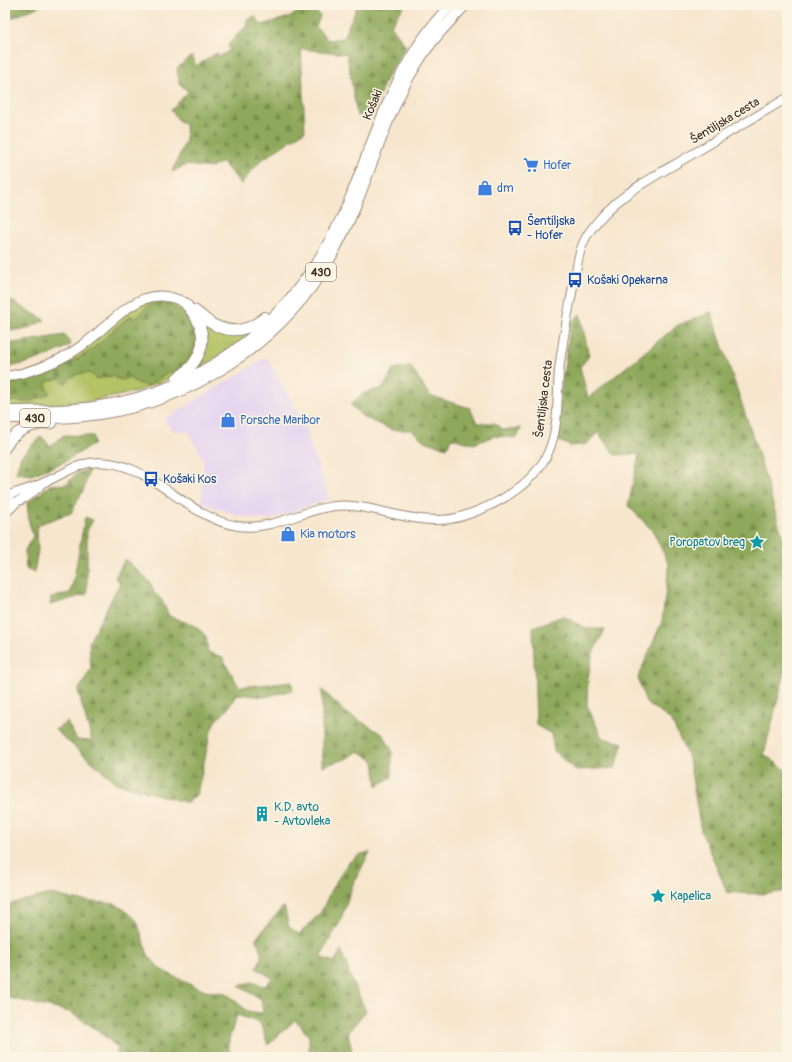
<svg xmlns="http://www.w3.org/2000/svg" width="792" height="1062" font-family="Pangolin,sans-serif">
  <defs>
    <pattern id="forest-firs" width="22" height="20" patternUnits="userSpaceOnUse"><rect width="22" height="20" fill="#8fa95b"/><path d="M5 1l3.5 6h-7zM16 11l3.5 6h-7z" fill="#768a4b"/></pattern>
  </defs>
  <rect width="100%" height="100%" fill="#fcf5e5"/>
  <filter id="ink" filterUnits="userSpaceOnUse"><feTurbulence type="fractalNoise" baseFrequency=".025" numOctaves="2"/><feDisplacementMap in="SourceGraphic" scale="8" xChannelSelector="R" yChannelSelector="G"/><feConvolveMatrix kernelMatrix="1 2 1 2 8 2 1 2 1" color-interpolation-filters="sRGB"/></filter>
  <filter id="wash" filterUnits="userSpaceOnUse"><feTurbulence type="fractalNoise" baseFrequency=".012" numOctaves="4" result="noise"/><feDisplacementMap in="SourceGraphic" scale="16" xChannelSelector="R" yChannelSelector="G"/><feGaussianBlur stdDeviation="0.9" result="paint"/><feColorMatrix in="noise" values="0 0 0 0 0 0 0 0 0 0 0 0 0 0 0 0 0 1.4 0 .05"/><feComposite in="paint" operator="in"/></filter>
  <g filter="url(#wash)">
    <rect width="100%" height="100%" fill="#f7e6ce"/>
    <path fill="#e5d3f1" d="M267,357L304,425L329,499L269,520L240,516L201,503L204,461L188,431H174L163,420Z"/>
    <path fill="#b4c366" stroke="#787642" d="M166,300L178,304L187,310L198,329L196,355L177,375L139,391L89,402L63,404L5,407V401H11L47,389L46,382L59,378L62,381L78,373H90L95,378L113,376L117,379L131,378L133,381L138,383L162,377L165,375L169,370L174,373L181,368L187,361L149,305L135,319L131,316C116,326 105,340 91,350C66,368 35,379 5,385V380L54,365L134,307L145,302Z
      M202,324L255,329L223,354L190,373Z"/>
    <path fill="url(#forest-firs)" stroke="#656a3c" d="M5,5H42L5,21Z
      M308,5H311L320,16L316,27L328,40L343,38L358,5H405L391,25L406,46L386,78L374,111L357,116L347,54L301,49L305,131L260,161L241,184L222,162L211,168L186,165L172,172L186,140L185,125L179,121L171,110L188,92L179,83L177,68L192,56L196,66L217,53L219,57L230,50L228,45L247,25V20L255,16L261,25L290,17Z
      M5,297L45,320L26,329L5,331Z
      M158,303C162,303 167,304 170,305C187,312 200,334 193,352C189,361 181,368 174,373L169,371L165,375L147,386L132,381L131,378L121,380C115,376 107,373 100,379L95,378L90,373C79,373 72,374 65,384L59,378L46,382L47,389L50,393L40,398L26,402L5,401V385C35,379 66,368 91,350C105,340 116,326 131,316L135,319L149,305Z
      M711,312L758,452L787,552V664L764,754L787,771V891C767,895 747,894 727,892L701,831L689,759L671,720L646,703L638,678L662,621L669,565L653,531L628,506L639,454L615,455L598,432L587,444L571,446L556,440L563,374L571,323L580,314L589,356L580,367L588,398L678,325Z
      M65,335L71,345C49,356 30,363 5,368V344Z
      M411,367L430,396L470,408L477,423H494L504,430L521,428L517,438L494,436L474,444L451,438L447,448L424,441L412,430H392L363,417L350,404L364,393L384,388L393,369Z
      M64,435L93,436L94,444L64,462L32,475L16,473L21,456L41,436L50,446Z
      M89,469L84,489L71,513L45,522L37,526L38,550L34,573L26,569L25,550L33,536L29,522L27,503L50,485L66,484L77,473Z
      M85,517L93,520L87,531V594L50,605L51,598L70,593L73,583Z
      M125,559L150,582L154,593L162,600L169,616L195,626L206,636L208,652L222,657L239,687L292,682L293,690L265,697L237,694L226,711L216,720L211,731L197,794L188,803L116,783L55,730L67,722L77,740L92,741L78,691L91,669L89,642L120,583L115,578Z
      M563,616L587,629H605L592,655L588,679L587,705L602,738L623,743L615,768L575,770L554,751L551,734L536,725L533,627Z
      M322,689L345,712L382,734L392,750V777L377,786L374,761L359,751L346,759L322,766Z
      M370,852L353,884L340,922L320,957L334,962L341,950L353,983L366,1011L348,1032L353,1057H309V1036L295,1020L268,1045L260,1023L237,1015L229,1039V1057H115L118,1048L97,1030L70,1012L5,997V905L51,894L75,900L116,904L130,914L137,921L148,955L160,969L185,982L205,991L226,993L247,1011L263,1013L261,999L239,986L251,982L265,986L272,978L256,968C263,956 263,951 255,939L284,906L289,927L299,934L321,912L332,888L348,863L361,854Z"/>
  </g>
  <g filter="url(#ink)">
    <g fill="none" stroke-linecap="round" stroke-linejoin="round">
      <defs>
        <path id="tertiary" d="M5,496C18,492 33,488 45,482C60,476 73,466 89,463C148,455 183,518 238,526C278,532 313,501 353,506C389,510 426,528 463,516C498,505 539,482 551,445C559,422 557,395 559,371C562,343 568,314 573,287C577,268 578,247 590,231C615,195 654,177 691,155C723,136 755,117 787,98
          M5,502C19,505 30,495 40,486
          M5,514L17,502"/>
        <path id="secondary" d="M5,377C28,373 51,365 71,353C82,346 93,338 102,329C128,307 150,284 185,303"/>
        <path id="trunk" d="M194,310C199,313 204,318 209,322C229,335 247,332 265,317
          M177,378C195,367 209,346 199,324C196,316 190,310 185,303
          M5,411C35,411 64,411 94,407C215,390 304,310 350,199C377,132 398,58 451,5
          M5,418C37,418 68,419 99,414C192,401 280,343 328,262C338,244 348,224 356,204C375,158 389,108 416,65C429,43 447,24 465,5
          M5,448C13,430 34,424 52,423"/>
      </defs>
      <use href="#tertiary" stroke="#998876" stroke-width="10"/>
      <use href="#secondary" stroke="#998876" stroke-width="11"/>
      <use href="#trunk" stroke="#998876" stroke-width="12"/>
      <use href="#tertiary" stroke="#fff" stroke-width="8"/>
      <use href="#secondary" stroke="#fff" stroke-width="9"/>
      <use href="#trunk" stroke="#fff" stroke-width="10"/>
    </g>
  </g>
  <defs>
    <symbol id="supermarket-bare" viewBox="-9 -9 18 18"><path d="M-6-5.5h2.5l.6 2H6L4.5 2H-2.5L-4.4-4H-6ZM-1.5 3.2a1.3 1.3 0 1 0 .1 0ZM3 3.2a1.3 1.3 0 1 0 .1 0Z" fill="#3f7fe0" stroke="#fcf5e5" stroke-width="2.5" paint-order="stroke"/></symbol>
    <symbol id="shop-bare" viewBox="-9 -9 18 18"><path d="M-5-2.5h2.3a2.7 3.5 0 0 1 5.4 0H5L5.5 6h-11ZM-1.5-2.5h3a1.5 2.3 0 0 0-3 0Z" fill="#3f7fe0" stroke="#fcf5e5" stroke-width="2.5" paint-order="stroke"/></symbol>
    <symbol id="bus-bare" viewBox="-9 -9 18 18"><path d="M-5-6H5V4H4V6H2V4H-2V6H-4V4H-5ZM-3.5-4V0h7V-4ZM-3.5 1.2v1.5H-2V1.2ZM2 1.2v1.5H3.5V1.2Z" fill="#1a4fb4" stroke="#fcf5e5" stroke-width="2.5" paint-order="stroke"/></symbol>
    <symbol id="sight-bare" viewBox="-9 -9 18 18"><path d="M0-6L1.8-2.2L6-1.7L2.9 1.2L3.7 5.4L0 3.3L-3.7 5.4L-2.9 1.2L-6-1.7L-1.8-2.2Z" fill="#0f9aa8" stroke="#fcf5e5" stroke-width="2.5" paint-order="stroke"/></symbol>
    <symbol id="building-bare" viewBox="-9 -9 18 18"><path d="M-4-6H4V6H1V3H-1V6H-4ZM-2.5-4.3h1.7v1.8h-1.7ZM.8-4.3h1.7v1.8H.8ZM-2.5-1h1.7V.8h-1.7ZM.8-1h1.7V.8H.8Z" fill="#0f9aa8" stroke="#fcf5e5" stroke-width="2.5" paint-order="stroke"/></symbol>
  </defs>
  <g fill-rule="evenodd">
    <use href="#supermarket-bare" x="520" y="154" width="22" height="22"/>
    <use href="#shop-bare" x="474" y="177" width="22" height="22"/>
    <use href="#bus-bare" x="504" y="217" width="22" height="22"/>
    <use href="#bus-bare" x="564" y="269" width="22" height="22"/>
    <use href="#shop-bare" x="217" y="409" width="22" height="22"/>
    <use href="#bus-bare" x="140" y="468" width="22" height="22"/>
    <use href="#shop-bare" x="277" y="523" width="22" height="22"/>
    <use href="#sight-bare" x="746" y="531" width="22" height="22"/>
    <use href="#building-bare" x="251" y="803" width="22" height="22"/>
    <use href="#sight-bare" x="647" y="885" width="22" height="22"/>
  </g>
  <g text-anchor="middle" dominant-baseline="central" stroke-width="3" stroke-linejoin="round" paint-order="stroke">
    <g fill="#fcf5e5" stroke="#75675a" stroke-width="1">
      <rect x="306" y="263" width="30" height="18" rx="3"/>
      <rect x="20" y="409" width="30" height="18" rx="3"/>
    </g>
    <g font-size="11" font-weight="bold" fill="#3b2a1e">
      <text x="321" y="272">430</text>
      <text x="35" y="418">430</text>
    </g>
    <g font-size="12" fill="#3b2a1e" stroke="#fcf5e5">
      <text transform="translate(373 105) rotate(-67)">Košaki</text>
      <text transform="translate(725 121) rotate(-31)">Šentiljska cesta</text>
      <text transform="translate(544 399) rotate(-83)">Šentiljska cesta</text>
    </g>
    <g font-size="12" fill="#366cbe" stroke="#fcf5e5" text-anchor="start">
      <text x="543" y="165">Hofer</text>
      <text x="497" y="188">dm</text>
      <text x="240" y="420">Porsche Maribor</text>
      <text x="300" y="534">Kia motors</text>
    </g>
    <g font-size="12" fill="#164399" stroke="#fcf5e5" text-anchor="start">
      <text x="527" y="221">Šentiljska<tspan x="527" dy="14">- Hofer</tspan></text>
      <text x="587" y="280">Košaki Opekarna</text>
      <text x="163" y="479">Košaki Kos</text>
    </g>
    <g font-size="12" fill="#0d838f" stroke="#fcf5e5" text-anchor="start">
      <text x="745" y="542" text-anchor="end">Poropatov breg</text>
      <text x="274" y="807">K.D. avto<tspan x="274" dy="14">- Avtovleka</tspan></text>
      <text x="670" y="896">Kapelica</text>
    </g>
  </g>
  <rect width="792" height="1062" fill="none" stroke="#fcf5e5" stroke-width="20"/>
</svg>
